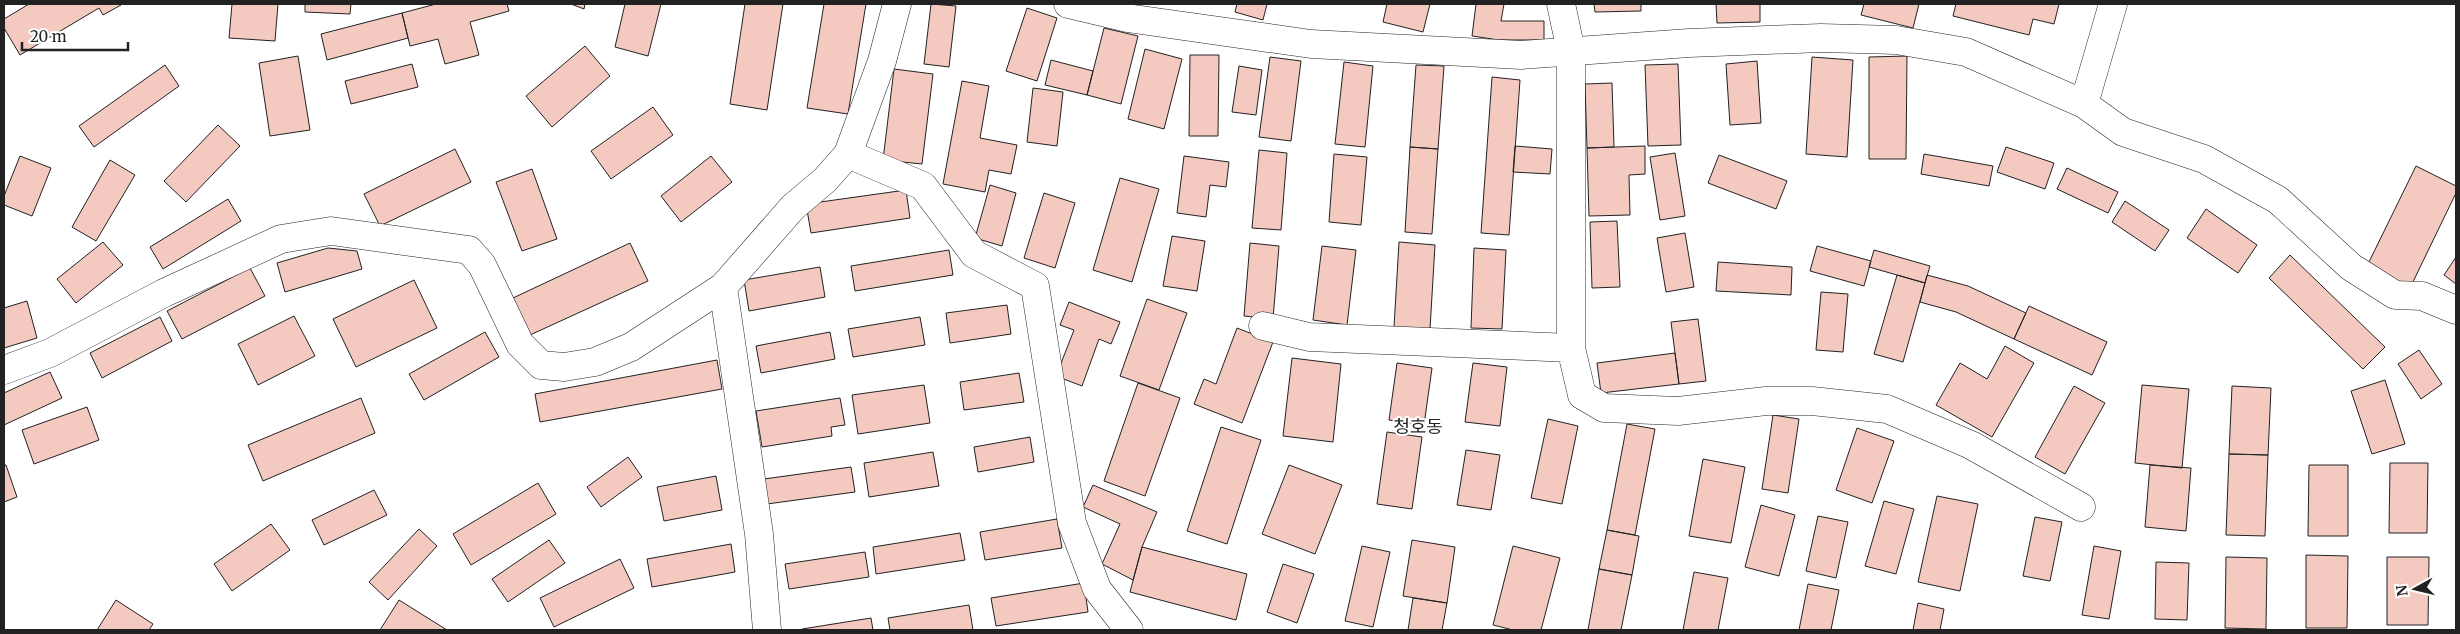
<svg xmlns="http://www.w3.org/2000/svg" width="2460" height="634" font-family="Merriweather,'Noto Sans KR',serif">
  <rect width="100%" height="100%" fill="#fff"/>
  <path fill="#f3c9c0" stroke="#222" d="M29,4H120L121,5L103,15L99,8L20,55L4,28V19Z
    M232,4H278L275,41L229,38Z
    M305,4H351L350,14L305,12Z
    M436,4H507L509,11L470,22L479,55L445,64L438,39L410,46L402,13Z
    M571,4H585L584,9Z
    M625,4H661L648,56L615,47Z
    M745,4H783L767,110L730,104Z
    M824,4H866L848,114L807,108Z
    M931,4L956,6L949,67L924,64Z
    M1237,4H1267L1263,20L1235,12Z
    M1387,4H1430L1423,32L1383,22Z
    M1476,4H1504L1501,21H1544V40H1499L1472,36Z
    M1594,4H1641V11L1595,12Z
    M1716,4H1760V22L1717,23Z
    M1864,4H1919L1913,28L1861,15Z
    M1956,4H2059L2054,24L2033,19L2029,35L1953,16Z
    M1027,8L1057,18L1037,81L1006,71Z
    M402,13L408,38L327,60L321,34Z
    M1104,28L1138,36L1121,104L1087,95Z
    M585,46L610,76L552,127L526,96Z
    M1145,49L1182,59L1164,129L1128,119Z
    M1190,55H1219L1218,136H1189Z
    M298,56L310,130L270,136L259,63Z
    M1907,56L1906,159H1869V57Z
    M1270,57L1301,61L1291,141L1259,137Z
    M1812,57L1853,60L1847,157L1806,154Z
    M1051,60L1093,71L1087,95L1045,85Z
    M1757,61L1761,123L1730,125L1726,64Z
    M1344,62L1373,66L1365,147L1335,144Z
    M412,64L418,87L351,104L345,81Z
    M1678,64L1681,145L1648,146L1645,65Z
    M165,65L179,86L94,147L79,126Z
    M1416,65L1444,66L1438,149L1410,147Z
    M1239,66L1262,70L1256,115L1232,112Z
    M894,69L933,74L922,164L883,160Z
    M1492,77L1520,80L1509,235L1481,233Z
    M962,81L989,86L980,138L1017,145L1011,174L989,170L985,192L943,184Z
    M1612,83L1614,147L1587,148L1585,84Z
    M1033,88L1063,92L1057,146L1027,142Z
    M653,107L673,135L611,179L591,151Z
    M218,125L240,146L186,202L164,181Z
    M1515,146L1552,149L1550,174L1513,172Z
    M1645,146V174L1629,175L1630,215L1589,216L1587,148Z
    M1410,147L1438,149L1432,234L1405,232Z
    M2006,147L2054,163L2045,189L1997,172Z
    M455,149L471,182L380,226L364,194Z
    M1259,150L1287,153L1281,230L1252,228Z
    M1675,153L1685,216L1660,220L1650,157Z
    M1334,154L1367,157L1361,225L1329,222Z
    M1924,154L1993,166L1989,186L1921,174Z
    M1719,155L1787,181L1776,209L1708,183Z
    M20,156L51,168L32,216L4,205V196Z
    M711,156L732,182L681,222L661,196Z
    M1184,156L1229,162L1226,187L1210,185L1206,217L1177,213Z
    M110,160L135,175L96,241L72,227Z
    M2416,166L2456,186V193L2410,288L2367,266Z
    M2067,168L2118,192L2108,213L2057,189Z
    M532,169L557,239L522,251L496,182Z
    M1120,178L1159,189L1132,282L1093,270Z
    M990,185L1016,193L1002,246L975,238Z
    M906,190L910,218L811,233L806,204Z
    M1044,193L1075,203L1055,268L1024,258Z
    M228,199L241,221L163,269L150,247Z
    M2125,201L2169,230L2155,251L2112,222Z
    M2206,209L2257,245L2238,273L2187,238Z
    M1617,221L1620,287L1592,288L1590,222Z
    M1685,233L1694,287L1666,292L1657,238Z
    M1172,236L1205,241L1197,291L1163,286Z
    M103,242L123,265L76,303L57,279Z
    M1399,242L1435,245L1430,329L1394,327Z
    M630,243L648,281L530,335L513,298Z
    M1250,243L1279,246L1273,319L1244,316Z
    M1322,246L1356,250L1347,325L1313,320Z
    M1817,246L1871,261L1864,286L1810,271Z
    M328,248L357,251L362,269L285,292L277,263Z
    M1474,248L1506,250L1502,329L1471,328Z
    M949,250L953,275L855,291L851,266Z
    M1874,250L1930,266L1925,283L1869,267Z
    M2290,255L2385,347L2363,369L2269,278Z
    M2456,257V284L2444,275Z
    M1718,262L1792,267L1791,295L1716,291Z
    M820,267L825,297L749,311L744,280Z
    M250,268L265,296L182,339L167,311Z
    M1897,275L1925,283L1903,362L1874,354Z
    M1927,275L1968,286L2026,313L2014,339L1956,312L1920,302Z
    M414,280L437,328L356,367L333,319Z
    M1821,292L1848,294L1843,352L1816,350Z
    M1147,299L1187,313L1159,390L1120,376Z
    M27,301L37,338L4,348V308Z
    M1069,302L1120,322L1111,344L1099,339L1082,386L1056,376L1074,330L1060,325Z
    M1007,305L1011,334L950,343L946,313Z
    M2029,306L2107,342L2092,375L2014,339Z
    M294,316L315,356L258,385L238,344Z
    M160,317L172,341L102,378L90,353Z
    M920,317L925,345L853,357L848,329Z
    M1698,319L1706,381L1679,384L1671,322Z
    M1237,328L1273,342L1242,423L1194,404L1204,379L1216,384Z
    M485,332L499,357L424,400L409,374Z
    M830,332L835,359L761,373L756,346Z
    M2005,346L2034,363L1992,437L1936,405L1960,363L1987,379Z
    M2419,350L2442,384L2421,399L2398,364Z
    M1675,353L1679,384L1601,393L1597,363Z
    M1292,358L1341,364L1333,442L1283,436Z
    M717,360L722,389L540,422L535,394Z
    M1397,363L1432,368L1424,425L1389,420Z
    M1473,363L1507,367L1500,426L1465,422Z
    M50,372L62,398L4,425V393Z
    M1019,373L1024,402L964,410L960,382Z
    M2385,380L2405,444L2372,454L2351,391Z
    M1138,383L1180,398L1145,496L1104,481Z
    M924,385L930,423L858,434L852,395Z
    M2142,385L2189,389L2182,468L2135,463Z
    M2074,386L2105,403L2065,474L2035,457Z
    M2232,386L2271,388L2268,455L2229,454Z
    M361,398L375,433L263,481L248,445Z
    M840,398L845,425L831,427L832,436L762,447L756,411Z
    M87,407L99,440L34,464L22,430Z
    M1773,415L1799,419L1788,493L1762,489Z
    M1548,419L1578,426L1562,504L1531,498Z
    M1627,424L1655,429L1635,535L1607,530Z
    M1221,427L1261,440L1227,544L1187,531Z
    M1857,428L1894,441L1872,503L1836,490Z
    M1387,432L1422,437L1412,509L1377,504Z
    M1030,437L1034,462L978,472L974,447Z
    M1466,450L1500,455L1491,510L1457,505Z
    M933,452L939,486L869,497L864,463Z
    M2229,454L2268,455L2265,536L2226,535Z
    M628,457L642,477L601,507L587,487Z
    M1703,459L1745,467L1731,543L1689,536Z
    M2390,463H2428L2427,533H2389Z
    M4,465H6L17,497L4,502Z
    M1289,465L1342,485L1315,554L1262,534Z
    M2150,465L2191,468L2186,531L2145,527Z
    M2309,465H2348V536H2308Z
    M851,467L855,492L767,504L764,479Z
    M716,476L722,510L664,521L657,487Z
    M538,483L556,514L471,565L453,534Z
    M1093,485L1157,512L1142,547L1133,580L1102,564L1120,524L1083,507Z
    M374,490L387,515L324,545L312,520Z
    M1937,496L1978,504L1960,591L1918,582Z
    M1884,501L1914,509L1896,574L1865,566Z
    M1761,505L1795,515L1779,576L1745,567Z
    M1818,516L1848,522L1836,578L1806,571Z
    M2035,517L2062,522L2050,581L2023,576Z
    M1057,519L1062,548L985,560L980,532Z
    M271,524L290,550L232,591L214,564Z
    M419,529L437,546L388,600L369,582Z
    M1607,530L1639,536L1632,575L1599,569Z
    M960,533L965,560L876,574L873,547Z
    M549,540L565,563L508,602L492,579Z
    M1412,540L1455,547L1447,603L1403,596Z
    M731,544L735,572L652,587L647,559Z
    M1362,546L1390,552L1373,627L1345,621Z
    M1513,546L1560,558L1541,630H1513L1493,625Z
    M2094,546L2121,551L2109,619L2082,615Z
    M1142,547L1247,574L1236,620L1130,592Z
    M865,552L869,577L789,589L785,564Z
    M2306,555L2348,556L2347,628H2306Z
    M2226,557L2267,558L2266,629L2225,628Z
    M2387,557H2429L2428,625H2387Z
    M620,559L634,588L554,627L540,598Z
    M2156,562L2189,563L2187,620L2155,619Z
    M1283,564L1314,574L1297,623L1267,612Z
    M1599,569L1632,575L1621,630H1588Z
    M1694,572L1728,578L1718,630H1683Z
    M1084,583L1088,612L996,626L991,598Z
    M1808,584L1839,590L1831,630H1799Z
    M1413,598L1447,603L1442,630H1408Z
    M116,600L153,624L149,630H97Z
    M399,600L447,630H380Z
    M1918,603L1944,609L1940,630H1913Z
    M969,605L973,630H890L888,618Z
    M871,618L873,630H802V629Z"/>
  <g fill="none" stroke-linecap="round" stroke-linejoin="round">
    <defs>
      <path id="minor" d="M1068,4L1127,18L1311,44L1521,55L1689,43L1821,38L1896,40L1966,52L2084,104L2123,132L2204,159L2278,200L2351,267L2395,295L2422,296L2456,310
        M1561,4L1571,51V348L1582,395L1604,408L1678,411L1766,401H1812L1887,409L1971,445L2081,507
        M2084,104L2113,4
        M848,154L923,186L974,254L1035,286L1072,523L1097,589L1129,630
        M723,287L759,534L767,630
        M1263,326L1309,337L1571,348
        M4,370L50,353L164,293L281,239L331,231L469,250L482,265L520,344L541,365L564,367L595,362L631,347L723,287L793,207L825,180L848,154L882,61L897,4"/>
    </defs>
    <use href="#minor" stroke="#222" stroke-width="29"/>
    <use href="#minor" stroke="#fff" stroke-width="28"/>
  </g>
  <g text-anchor="middle" dominant-baseline="central" stroke-width="4" stroke-linejoin="round" paint-order="stroke">
    <g font-size="18" fill="#222" stroke="#fff">
      <text x="1418" y="426">청호동</text>
    </g>
  </g>
  <rect width="2460" height="634" fill="none" stroke="#222222" stroke-width="10"/>
  <g transform="translate(2415 589) rotate(262)" stroke="#ffffff" stroke-width="4" paint-order="stroke">
  <path d="M0-4L9 19L0 12L-9 19Z" fill="#222222"/>
  <text y="-8" font-size="14" font-weight="bold" text-anchor="middle" fill="#222222">N</text>
  </g>
  <path d="M22 42v8h106v-8" fill="none" stroke="#222222" stroke-width="2.5"/>
  <text x="30" y="42" font-size="15" fill="#222222" stroke="#ffffff" stroke-width="4" paint-order="stroke">20 m</text>
</svg>
